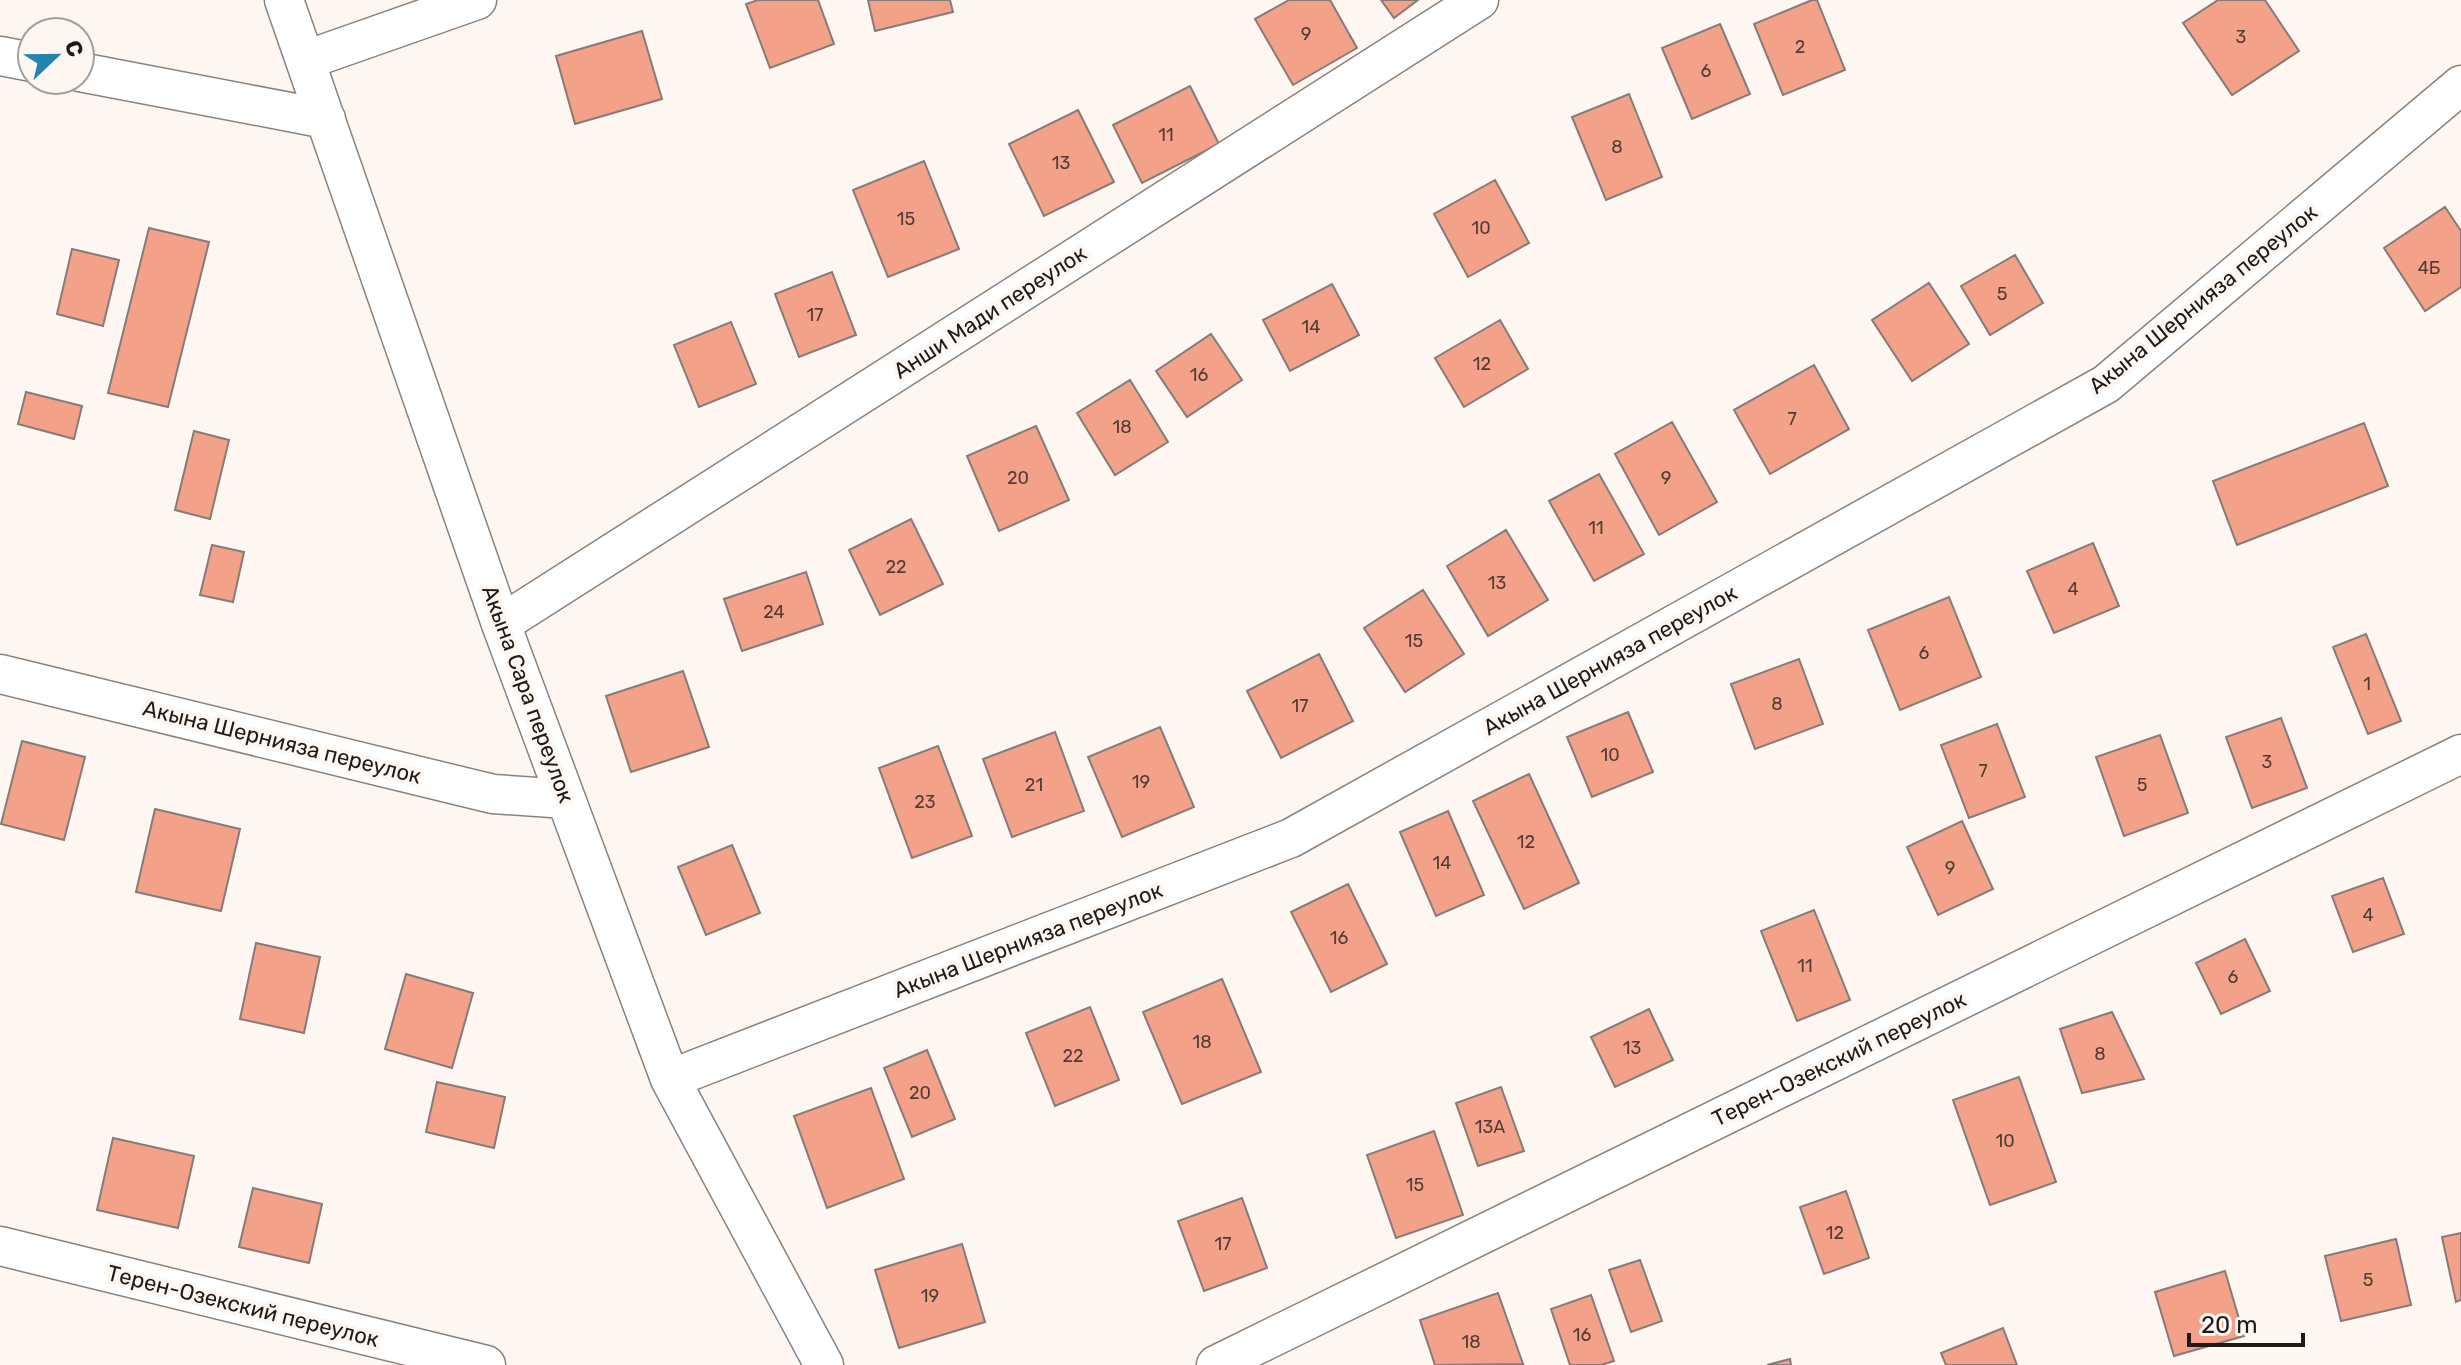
<svg xmlns="http://www.w3.org/2000/svg" width="2461" height="1365" font-family="Rubik,sans-serif">
  <rect width="100%" height="100%" fill="#fef6f1"/>
  <path fill="#f3a289" stroke="#857b78" stroke-width="2" d="M758,0H818L834,44L770,68L746,4Z
    M868,0H950L953,12L875,31Z
    M1289,0H1330L1357,48L1293,85L1255,19Z
    M1381,0H1418L1394,18Z
    M1812,0H1817L1845,70L1783,95L1754,24Z
    M2218,0H2265L2299,51L2232,95L2183,23Z
    M1720,24L1750,94L1692,119L1662,48Z
    M642,31L662,99L575,124L556,56Z
    M1190,86L1219,144L1142,183L1113,125Z
    M1629,94L1662,177L1606,200L1572,117Z
    M1078,110L1114,182L1044,216L1009,144Z
    M924,161L959,249L888,277L853,190Z
    M1495,180L1529,243L1468,277L1434,214Z
    M2445,207L2461,231V287L2425,311L2384,248Z
    M149,228L209,242L168,407L108,393Z
    M72,249L119,260L103,326L57,314Z
    M2015,255L2043,303L1990,335L1961,286Z
    M832,272L856,335L799,357L775,294Z
    M1929,283L1969,344L1912,381L1872,320Z
    M1332,284L1359,335L1290,371L1263,320Z
    M1500,320L1528,369L1464,407L1435,358Z
    M731,322L756,384L699,407L674,345Z
    M1211,334L1242,380L1187,417L1156,371Z
    M1814,365L1849,429L1770,474L1734,410Z
    M1130,380L1168,442L1115,475L1077,413Z
    M26,392L82,406L74,439L18,424Z
    M1672,422L1717,502L1659,535L1615,454Z
    M2364,423L2388,486L2237,545L2213,481Z
    M1036,426L1069,500L999,531L967,456Z
    M194,431L229,440L210,519L175,510Z
    M1599,474L1644,554L1594,581L1549,501Z
    M911,519L943,584L880,615L849,550Z
    M1506,530L1548,600L1488,636L1447,566Z
    M2093,543L2119,606L2054,633L2027,571Z
    M212,545L244,552L233,602L200,595Z
    M806,572L823,624L742,651L724,599Z
    M1423,590L1464,654L1405,692L1364,628Z
    M1949,597L1981,677L1900,710L1868,630Z
    M2366,634L2401,721L2368,734L2333,647Z
    M1319,654L1353,721L1281,758L1247,691Z
    M1799,659L1823,724L1755,749L1731,684Z
    M683,671L709,747L631,772L606,696Z
    M1628,712L1653,772L1592,797L1567,737Z
    M2281,718L2307,788L2252,808L2226,737Z
    M1997,724L2025,797L1969,818L1941,745Z
    M1160,727L1194,807L1122,837L1088,757Z
    M1055,732L1084,811L1012,837L983,759Z
    M2160,735L2188,813L2124,836L2096,757Z
    M22,741L85,757L64,840L1,824Z
    M938,746L972,836L912,858L879,768Z
    M1529,774L1579,883L1524,909L1473,801Z
    M155,809L240,829L221,911L136,892Z
    M1448,811L1484,895L1436,916L1400,832Z
    M1962,821L1993,889L1938,915L1907,847Z
    M732,845L760,913L706,935L678,867Z
    M2383,878L2404,934L2353,952L2332,896Z
    M1348,884L1387,964L1331,992L1291,912Z
    M1814,910L1850,1000L1797,1021L1761,931Z
    M2245,939L2270,991L2221,1014L2196,963Z
    M256,943L320,957L304,1033L240,1019Z
    M406,974L473,993L452,1068L385,1049Z
    M1222,979L1261,1072L1182,1104L1143,1012Z
    M1090,1007L1119,1080L1055,1106L1026,1033Z
    M1649,1009L1673,1060L1615,1087L1591,1037Z
    M2112,1012L2144,1079L2082,1093L2060,1029Z
    M927,1050L955,1119L912,1137L884,1068Z
    M2019,1077L2056,1182L1990,1205L1953,1100Z
    M437,1082L505,1097L494,1148L426,1132Z
    M1501,1087L1524,1151L1478,1166L1456,1103Z
    M871,1088L904,1179L827,1208L794,1116Z
    M1434,1131L1463,1215L1396,1238L1367,1155Z
    M113,1138L194,1156L178,1228L97,1210Z
    M253,1188L322,1204L309,1263L239,1247Z
    M1846,1191L1869,1258L1824,1274L1800,1207Z
    M1242,1198L1267,1268L1204,1291L1178,1221Z
    M2461,1233V1300L2456,1302L2442,1237Z
    M2396,1239L2411,1305L2341,1321L2325,1256Z
    M962,1244L985,1322L899,1348L875,1270Z
    M1640,1260L1662,1321L1631,1332L1609,1270Z
    M2225,1271L2244,1336L2174,1356L2155,1292Z
    M1498,1293L1523,1364L1435,1365L1420,1320Z
    M1591,1295L1614,1361L1601,1365H1570L1551,1309Z
    M2003,1328L2017,1365H1946L1941,1353Z
    M1790,1359L1791,1365H1767Z"/>
  <g fill="none" stroke-linecap="round" stroke-linejoin="round">
    <defs>
      <path id="minor" d="M284,0L501,624L670,1079L824,1365
        M0,56L32,62
        M306,60L477,0
        M80,72L326,119
        M501,624L1479,0
        M0,674L493,794L566,799
        M670,1079L1291,838L2106,384L2461,85
        M0,1246L486,1365
        M1216,1365L2461,754"/>
    </defs>
    <use href="#minor" stroke="#8b827d" stroke-width="41"/>
    <use href="#minor" stroke="#fff" stroke-width="38"/>
  </g>
  <g text-anchor="middle" dominant-baseline="central" stroke-width="8" stroke-linejoin="round" paint-order="stroke">
    <g font-size="18" fill="#523c34">
      <text x="1306" y="34">9</text>
      <text x="2241" y="37">3</text>
      <text x="1800" y="47">2</text>
      <text x="1706" y="71">6</text>
      <text x="1166" y="135">11</text>
      <text x="1617" y="147">8</text>
      <text x="1061" y="163">13</text>
      <text x="906" y="219">15</text>
      <text x="1481" y="228">10</text>
      <text x="2429" y="268">4Б</text>
      <text x="2002" y="294">5</text>
      <text x="815" y="315">17</text>
      <text x="1311" y="327">14</text>
      <text x="1482" y="364">12</text>
      <text x="1199" y="375">16</text>
      <text x="1792" y="419">7</text>
      <text x="1122" y="427">18</text>
      <text x="1018" y="478">20</text>
      <text x="1666" y="478">9</text>
      <text x="1596" y="528">11</text>
      <text x="896" y="567">22</text>
      <text x="1497" y="583">13</text>
      <text x="2073" y="589">4</text>
      <text x="774" y="612">24</text>
      <text x="1414" y="641">15</text>
      <text x="1924" y="653">6</text>
      <text x="2367" y="684">1</text>
      <text x="1777" y="704">8</text>
      <text x="1300" y="706">17</text>
      <text x="1610" y="755">10</text>
      <text x="2267" y="762">3</text>
      <text x="1983" y="771">7</text>
      <text x="1141" y="782">19</text>
      <text x="1034" y="785">21</text>
      <text x="2142" y="785">5</text>
      <text x="925" y="802">23</text>
      <text x="1526" y="842">12</text>
      <text x="1442" y="863">14</text>
      <text x="1950" y="868">9</text>
      <text x="2368" y="915">4</text>
      <text x="1339" y="938">16</text>
      <text x="1805" y="966">11</text>
      <text x="2233" y="977">6</text>
      <text x="1202" y="1042">18</text>
      <text x="1632" y="1048">13</text>
      <text x="2100" y="1054">8</text>
      <text x="1073" y="1056">22</text>
      <text x="920" y="1093">20</text>
      <text x="1490" y="1127">13А</text>
      <text x="2005" y="1141">10</text>
      <text x="1415" y="1185">15</text>
      <text x="1835" y="1233">12</text>
      <text x="1223" y="1244">17</text>
      <text x="2368" y="1280">5</text>
      <text x="930" y="1296">19</text>
      <text x="1582" y="1335">16</text>
      <text x="1471" y="1342">18</text>
    </g>
    <g font-size="22" fill="#1d1a18" stroke="#fef6f1">
      <text transform="translate(2203 299) rotate(-39)">Акына Шернияза переулок</text>
      <text transform="translate(990 312) rotate(-33)">Анши Мади переулок</text>
      <text transform="translate(1610 660) rotate(-29)">Акына Шернияза переулок</text>
      <text transform="translate(528 694) rotate(70)">Акына Сара переулок</text>
      <text transform="translate(282 742) rotate(14)">Акына Шернияза переулок</text>
      <text transform="translate(1028 940) rotate(-21)">Акына Шернияза переулок</text>
      <text transform="translate(1839 1059) rotate(-26)">Терен-Озекский переулок</text>
      <text transform="translate(243 1306) rotate(14)">Терен-Озекский переулок</text>
    </g>
  </g>
  <g transform="translate(56 56) rotate(68)"><circle r="38" fill="#fef6f1" stroke="#a49e9a" stroke-width="2"/>
  <path d="M0-6L14 30L0 20L-14 30Z" fill="#2185af"/>
  <text y="-12" font-size="22" font-weight="bold" text-anchor="middle" fill="#1d1a18">С</text>
  </g>
  <path d="M2189 1333v12h114v-12" fill="none" stroke="#1d1a18" stroke-width="4"/>
  <text x="2201" y="1333" font-size="24" fill="#1d1a18" stroke="#fef6f1" stroke-width="6" paint-order="stroke">20 m</text>
</svg>
